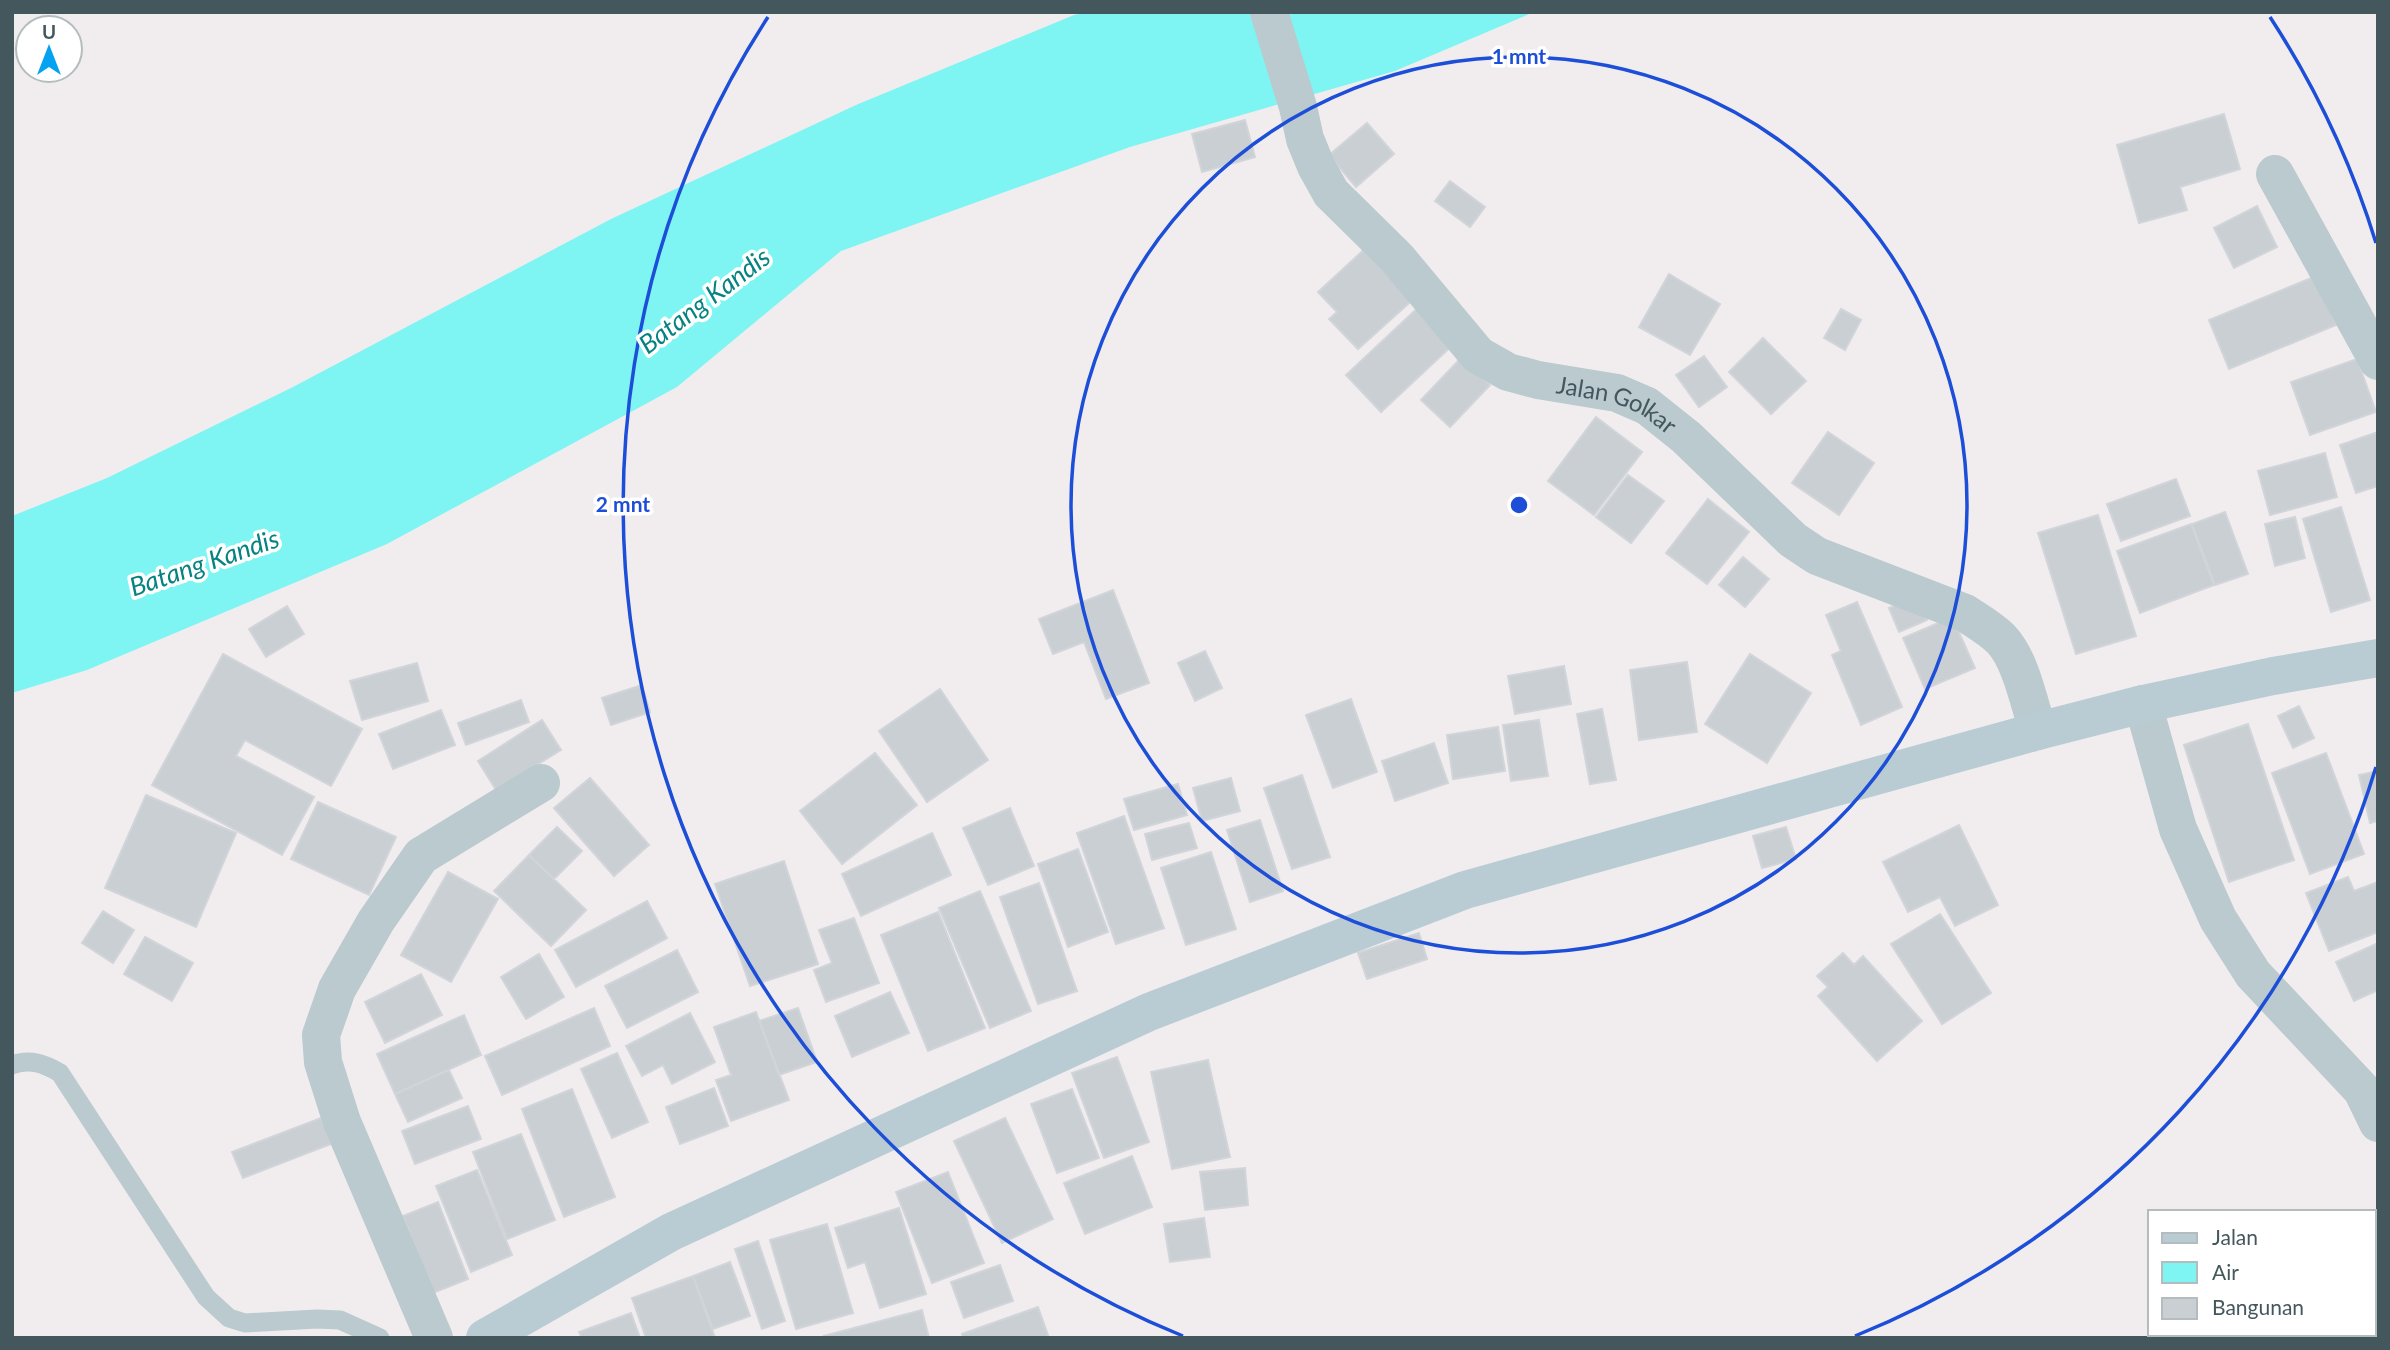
<svg xmlns="http://www.w3.org/2000/svg" width="2390" height="1350" font-family="Lato,sans-serif">
  <rect width="100%" height="100%" fill="#f1edee"/>
  <path fill="#7ef5f3" d="M1089,12H1534L1395,71L1130,147L841,251L677,387L387,544L87,670L12,693V516L107,478L291,388L611,219L856,105L1074,15Z"/>
  <path fill="#c9cfd3" stroke="#d1d5da" stroke-width="2" d="M2224,114L2240,169L2180,187L2187,210L2139,223L2117,145Z
    M1245,120L1255,157L1202,172L1192,134Z
    M1367,123L1394,154L1356,187L1329,155Z
    M1450,181L1485,207L1470,227L1435,201Z
    M2257,206L2277,247L2234,268L2214,228Z
    M1369,245L1417,296L1358,349L1329,319L1337,312L1318,292Z
    M1669,274L1720,304L1690,355L1639,327Z
    M2316,276L2336,325L2229,369L2209,320Z
    M1422,304L1457,341L1381,412L1346,375Z
    M1841,309L1861,320L1845,350L1824,338Z
    M1763,338L1806,381L1771,414L1729,372Z
    M1704,356L1727,387L1699,407L1676,375Z
    M1461,358L1490,385L1450,427L1421,400Z
    M2357,359L2376,412L2310,435L2291,382Z
    M1596,417L1642,452L1594,515L1548,481Z
    M1828,432L1874,463L1839,515L1792,483Z
    M2378,432V486L2356,493L2340,445Z
    M2325,453L2337,497L2270,515L2258,471Z
    M1628,475L1664,501L1631,543L1596,517Z
    M2176,479L2190,516L2121,541L2107,504Z
    M1708,499L1749,532L1707,584L1666,553Z
    M2341,507L2370,600L2331,612L2303,519Z
    M2225,512L2248,574L2215,585L2192,524Z
    M2098,515L2136,636L2076,654L2038,533Z
    M2295,517L2305,558L2275,566L2265,524Z
    M2191,524L2214,585L2140,613L2117,551Z
    M1743,557L1769,579L1745,607L1719,585Z
    M1113,590L1149,683L1106,699L1084,642L1053,654L1039,619Z
    M1917,596L1927,620L1899,632L1889,608Z
    M1857,602L1902,707L1861,725L1832,655L1841,651L1826,615Z
    M287,606L304,634L266,657L249,629Z
    M1952,617L1975,668L1925,689L1903,638Z
    M1205,651L1222,688L1195,701L1178,663Z
    M223,654L362,729L331,786L245,740L236,756L314,797L282,855L152,785Z
    M1750,654L1811,693L1767,763L1705,724Z
    M1687,662L1697,732L1639,740L1630,670Z
    M417,663L428,701L362,720L350,681Z
    M1564,666L1571,704L1515,714L1508,676Z
    M642,685L650,712L611,725L602,698Z
    M940,689L988,760L927,802L879,731Z
    M1351,699L1377,772L1333,788L1306,715Z
    M521,700L529,722L466,745L458,723Z
    M2299,706L2314,738L2293,748L2278,716Z
    M1602,709L1616,780L1590,784L1577,714Z
    M441,710L455,745L393,769L379,734Z
    M542,720L561,750L496,790L478,761Z
    M1539,720L1548,776L1511,781L1503,725Z
    M2248,724L2294,860L2229,882L2184,745Z
    M1498,727L1505,771L1453,779L1447,735Z
    M1434,743L1448,783L1395,801L1382,761Z
    M875,753L917,805L842,864L800,811Z
    M2326,753L2364,854L2310,874L2272,773Z
    M2378,771V821L2370,823L2359,775Z
    M1302,775L1330,857L1292,869L1264,788Z
    M590,778L649,845L614,876L554,808Z
    M1231,778L1240,811L1202,821L1193,788Z
    M1178,784L1187,815L1134,830L1124,799Z
    M146,795L236,833L196,927L105,888Z
    M318,802L396,837L369,895L291,859Z
    M1010,808L1034,866L988,885L963,828Z
    M1124,816L1164,928L1116,944L1077,833Z
    M1260,820L1283,891L1250,902L1227,830Z
    M1189,823L1197,848L1152,860L1145,834Z
    M1959,825L1998,905L1955,926L1940,897L1908,912L1883,862Z
    M557,827L582,851L554,879L529,855Z
    M1786,827L1796,859L1762,868L1753,836Z
    M932,833L951,875L861,916L842,874Z
    M1078,849L1108,932L1068,947L1038,864Z
    M1211,852L1236,929L1186,945L1161,868Z
    M529,855L586,910L551,946L494,891Z
    M784,861L818,964L750,986L715,884Z
    M448,872L498,899L451,982L401,955Z
    M2348,877L2354,891L2378,882V932L2329,951L2306,893Z
    M1039,883L1077,991L1038,1004L1000,897Z
    M980,891L1031,1011L990,1028L939,908Z
    M647,901L667,938L576,987L555,950Z
    M103,911L134,930L113,963L82,943Z
    M938,912L985,1028L928,1051L881,935Z
    M1940,914L1991,993L1942,1024L1891,944Z
    M854,918L879,983L826,1002L814,970L832,963L819,930Z
    M1419,933L1427,959L1367,979L1358,953Z
    M145,937L193,963L172,1001L124,974Z
    M2378,943V990L2354,1001L2336,962Z
    M677,950L698,992L627,1028L605,986Z
    M1843,953L1854,965L1863,956L1922,1021L1877,1061L1818,996L1828,987L1817,976Z
    M539,954L564,997L526,1019L501,977Z
    M421,974L442,1015L385,1043L365,1002Z
    M890,992L909,1033L852,1057L835,1016Z
    M594,1008L610,1046L502,1095L485,1056Z
    M798,1008L817,1062L779,1075L759,1021Z
    M756,1012L789,1100L731,1121L716,1080L731,1075L714,1027Z
    M690,1013L715,1062L672,1084L663,1065L642,1076L626,1046Z
    M464,1015L481,1055L395,1094L377,1054Z
    M617,1053L648,1122L612,1138L581,1069Z
    M1117,1057L1149,1142L1104,1158L1072,1073Z
    M1208,1060L1230,1157L1172,1169L1151,1072Z
    M449,1070L462,1098L408,1122L395,1094Z
    M714,1088L728,1126L680,1144L666,1107Z
    M572,1089L615,1197L564,1217L522,1109Z
    M1072,1089L1099,1158L1057,1173L1031,1104Z
    M468,1106L481,1139L415,1164L402,1131Z
    M321,1118L331,1144L243,1178L232,1152Z
    M1005,1118L1053,1219L1002,1243L954,1141Z
    M521,1134L555,1220L507,1239L473,1152Z
    M1132,1156L1152,1207L1085,1234L1064,1183Z
    M1245,1168L1248,1205L1205,1210L1200,1172Z
    M477,1170L512,1255L471,1272L436,1186Z
    M948,1172L984,1263L932,1283L896,1192Z
    M438,1202L468,1279L433,1293L403,1216Z
    M899,1208L926,1294L880,1308L865,1262L848,1268L835,1228Z
    M1204,1218L1210,1257L1170,1262L1164,1224Z
    M827,1224L853,1313L796,1329L770,1240Z
    M758,1241L785,1321L762,1329L735,1249Z
    M730,1262L750,1316L713,1329L693,1276Z
    M1000,1265L1013,1301L964,1318L951,1282Z
    M693,1276L715,1338H646L632,1298Z
    M1038,1307L1049,1338H963L962,1334Z
    M922,1310L929,1338H825L824,1336Z
    M631,1313L640,1338H582L579,1332Z"/>
  <g fill="none" stroke-linecap="round" stroke-linejoin="round">
    <path stroke="#bacace" stroke-width="19" d="M12,1065C30,1058 45,1064 60,1073L206,1297L229,1318L245,1323L317,1319L340,1320L380,1338"/>
    <g stroke="#bacace" stroke-width="38">
      <path id="s1" d="M1269,12L1298,107L1305,139L1316,166L1331,193L1397,258L1478,355L1508,372L1538,380L1617,393L1647,406L1686,437L1793,540L1817,556L1965,613C1977,621 1991,629 2001,639C2021,660 2029,703 2038,731"/>
      <path d="M2275,174L2378,361"/>
      <path d="M2143,704L2178,829L2218,919L2253,974L2362,1090L2378,1123"/>
      <path d="M434,1338L342,1122L323,1062L321,1035L337,989L376,921L421,856L541,783"/>
    </g>
    <path stroke="#b9ccd4" stroke-width="38" d="M485,1338L671,1232L1149,1012L1465,890L2038,731L2143,704L2273,676L2378,658"/>
  </g>
  <g fill="none" stroke="#1d4ed8" stroke-width="3.5">
    <circle cx="1519" cy="505" r="448"/>
    <path d="M2376 767A896 896 0 0 1 1855 1336M1183 1336A896 896 0 0 1 768 17M2270 17A896 896 0 0 1 2376 243"/>
  </g>
  <g text-anchor="middle" dominant-baseline="central" stroke-width="7" stroke-linejoin="round" paint-order="stroke">
    <g font-size="24" fill="#44575d" stroke="#fff">
      <text stroke="none"><textPath href="#s1" startOffset="560">Jalan Golkar</textPath></text>
    </g>
    <g font-size="26" font-style="italic" fill="#058381" stroke="#fff">
      <text transform="translate(704 300) rotate(-37)">Batang Kandis</text>
      <text transform="translate(204 562) rotate(-19)">Batang Kandis</text>
    </g>
  </g>
  <circle cx="1519" cy="505" r="10" fill="#1d4ed8" stroke="#fff" stroke-width="3.5"/>
  <g font-size="21" text-anchor="middle" font-weight="bold" fill="#1d4ed8" stroke="#fff" stroke-width="7" stroke-linejoin="round" paint-order="stroke">
    <text x="1519" y="64">1 mnt</text>
    <text x="623" y="512">2 mnt</text>
  </g>
  <rect width="2390" height="1350" fill="none" stroke="#44575d" stroke-width="28"/>
  <rect x="2148" y="1210" width="228" height="126" fill="#ffffff" stroke="#b4bcbe" stroke-width="2"/>
  <rect x="2162" y="1233" width="35" height="10" fill="#b9ccd4" stroke="#b4bcbe" stroke-width="2"/>
  <text x="2212" y="1245" font-size="21" fill="#44575d">Jalan</text>
  <rect x="2162" y="1262" width="35" height="21" fill="#7ef5f3" stroke="#b4bcbe" stroke-width="2"/>
  <text x="2212" y="1280" font-size="21" fill="#44575d">Air</text>
  <rect x="2162" y="1298" width="35" height="21" fill="#c9cfd3" stroke="#b4bcbe" stroke-width="2"/>
  <text x="2212" y="1315" font-size="21" fill="#44575d">Bangunan</text>
  <g transform="translate(49 49)"><circle r="33" fill="#ffffff" stroke="#b4bcbe" stroke-width="2"/>
  <path d="M0-5L12 26L0 18L-12 26Z" fill="#06a2f2"/>
  <text y="-10" font-size="19" font-weight="bold" text-anchor="middle" fill="#44575d">U</text>
  </g>
</svg>
